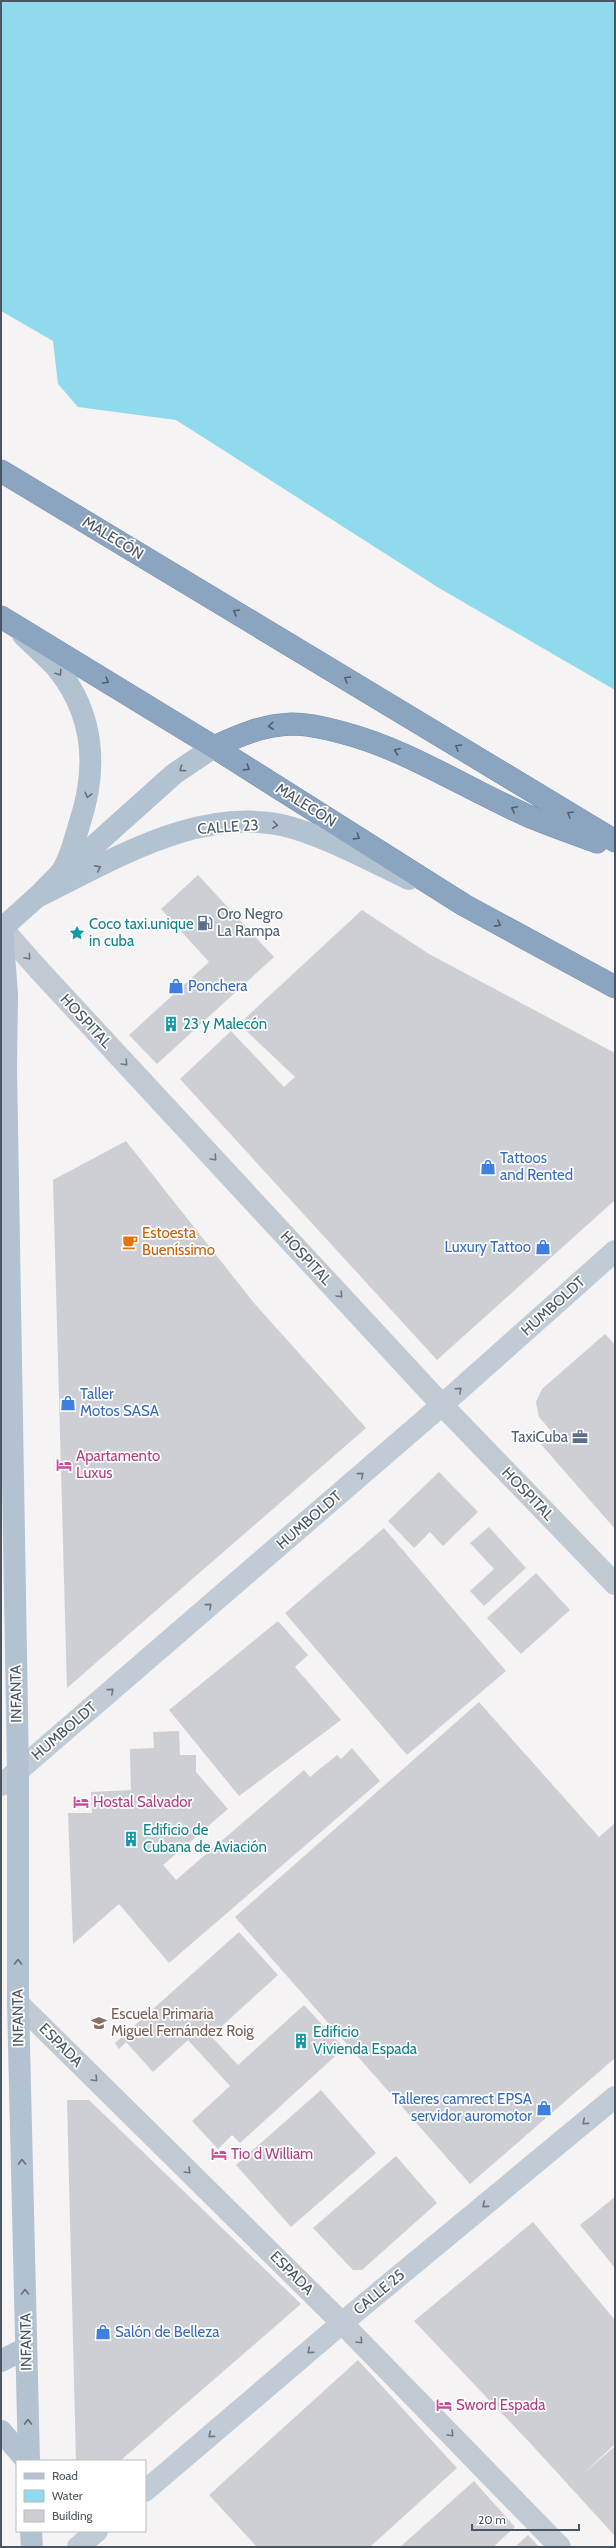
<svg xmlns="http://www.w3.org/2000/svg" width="616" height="2548" font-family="Cabin,sans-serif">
  <rect width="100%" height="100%" fill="#f5f3f3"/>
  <path fill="#90daee" d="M1,1H615V690L439,588L176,420L78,407L58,384L53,341L1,311Z"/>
  <path fill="#cdcfd5" d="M198,875L274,957L157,1064L129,1035L209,962L161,909Z
    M362,910L429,954L615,1053V1200L437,1360L180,1079L231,1031L284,1087L295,1077L239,1024Z
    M126,1141L254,1303L366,1428L67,1688L53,1180Z
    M605,1334L615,1345V1529L539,1442L551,1431L539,1417L536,1402L542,1389Z
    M439,1472L478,1512L443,1546L430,1532L414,1548L388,1521Z
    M489,1527L526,1568L484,1606L470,1591L494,1569L470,1543Z
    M384,1528L506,1671L407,1755L285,1613Z
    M536,1573L570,1610L521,1654L487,1618Z
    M278,1621L308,1655L295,1667L341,1720L239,1796L169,1710Z
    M479,1702L599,1837L615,1823V2058L470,2184L235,1917Z
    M179,1731L180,1755H196V1772L228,1809L163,1865L176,1880L304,1770L310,1777L337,1755L341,1759L352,1748L380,1781L169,1963L119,1904L73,1944L68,1813H92L91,1792L131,1790L130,1749L154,1748L153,1732Z
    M239,1932L278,1975L211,2036L238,2065L304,2005L344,2048L240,2143L232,2135L218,2149L192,2121L230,2086L188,2040L153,2072L126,2042L119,2049L115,2043Z
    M321,2090L376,2153L291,2227L236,2165Z
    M67,2100H89L301,2304L120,2461H76Z
    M396,2156L437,2203L362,2270H353L313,2228Z
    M615,2197V2268L580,2225Z
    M533,2222L615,2320V2444L581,2476L615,2446V2536L531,2444L414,2321Z
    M358,2360L457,2468L370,2547H257L209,2495Z
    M474,2481L515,2527L493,2547H400Z
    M528,2535L539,2547H515Z"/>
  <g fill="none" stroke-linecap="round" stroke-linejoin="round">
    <defs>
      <path id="highway" d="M1,471L615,841
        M1,617L214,747L464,905L615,987
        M214,747C240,735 263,725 292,724C308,724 325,728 340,732C407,749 463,787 526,815C549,825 573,833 597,842"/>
    </defs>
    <use href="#highway" stroke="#7690ad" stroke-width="23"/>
    <path stroke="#c1cad2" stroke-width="22" d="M2,928L39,970L442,1405L615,1584
      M1,1785L18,1771
      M18,2003L342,2323L560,2547"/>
    <path stroke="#c1cbd6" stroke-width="22" d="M18,1771L442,1405L615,1251
      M145,2491L342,2323L615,2097
      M78,2547L97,2531"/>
    <path stroke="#b3c2d1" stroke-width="22" d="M23,635C34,646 46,656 56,667C94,713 98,767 80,822C75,838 71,857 62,871C57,878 49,884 43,891
      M37,897C113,860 204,802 293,828C333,840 371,861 409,879
      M2,928L7,994L6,1068L18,1771V2003L29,2461
      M1,929L174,774L214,747
      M1,2361L26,2348
      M1,2431L27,2461
      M31,2531L32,2547"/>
    <use href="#highway" stroke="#8ba5c1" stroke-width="22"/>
  </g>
  <defs><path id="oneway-chevron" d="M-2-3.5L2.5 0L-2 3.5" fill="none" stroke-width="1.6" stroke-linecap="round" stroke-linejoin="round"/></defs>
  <g stroke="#505e6b">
    <use href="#oneway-chevron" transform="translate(236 612) rotate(-149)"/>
    <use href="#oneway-chevron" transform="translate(347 679) rotate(-149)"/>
    <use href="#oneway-chevron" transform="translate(106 681) rotate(31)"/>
    <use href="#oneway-chevron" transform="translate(271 726) rotate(174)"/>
    <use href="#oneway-chevron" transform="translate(458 747) rotate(-149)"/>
    <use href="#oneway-chevron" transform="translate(397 751) rotate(-158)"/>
    <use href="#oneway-chevron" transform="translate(247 768) rotate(32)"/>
    <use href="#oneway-chevron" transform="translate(514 809) rotate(-153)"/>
    <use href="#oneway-chevron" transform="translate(570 814) rotate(-149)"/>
    <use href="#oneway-chevron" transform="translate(357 837) rotate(32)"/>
    <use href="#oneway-chevron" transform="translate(498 924) rotate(28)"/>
  </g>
  <g stroke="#64717d">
    <use href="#oneway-chevron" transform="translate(59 673) rotate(56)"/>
    <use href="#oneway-chevron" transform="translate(182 769) rotate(146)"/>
    <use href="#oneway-chevron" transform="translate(88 795) rotate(104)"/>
    <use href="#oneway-chevron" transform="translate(275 825) rotate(7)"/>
    <use href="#oneway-chevron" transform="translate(98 868) rotate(-26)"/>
    <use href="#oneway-chevron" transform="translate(18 1962) rotate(-90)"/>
    <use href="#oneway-chevron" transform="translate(22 2162) rotate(-91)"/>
    <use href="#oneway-chevron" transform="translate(25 2292) rotate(-91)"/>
    <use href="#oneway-chevron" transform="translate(28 2422) rotate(-91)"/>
  </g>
  <g stroke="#6e7983">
    <use href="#oneway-chevron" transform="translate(28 957) rotate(49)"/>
    <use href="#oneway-chevron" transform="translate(125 1063) rotate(47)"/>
    <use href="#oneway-chevron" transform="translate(214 1158) rotate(47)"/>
    <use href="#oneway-chevron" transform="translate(340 1295) rotate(47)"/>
    <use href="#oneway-chevron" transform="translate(95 2079) rotate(45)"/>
    <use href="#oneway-chevron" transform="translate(188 2171) rotate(45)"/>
    <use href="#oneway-chevron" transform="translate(360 2341) rotate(46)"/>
    <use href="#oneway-chevron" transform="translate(451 2434) rotate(46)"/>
  </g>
  <g stroke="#6e7984">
    <use href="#oneway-chevron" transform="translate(459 1390) rotate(-42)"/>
    <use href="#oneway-chevron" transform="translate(361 1475) rotate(-41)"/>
    <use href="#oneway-chevron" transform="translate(209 1606) rotate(-41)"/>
    <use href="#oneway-chevron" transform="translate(111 1691) rotate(-41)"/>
    <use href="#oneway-chevron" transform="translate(585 2122) rotate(140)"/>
    <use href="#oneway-chevron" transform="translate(485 2205) rotate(140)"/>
    <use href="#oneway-chevron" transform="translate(310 2351) rotate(140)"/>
    <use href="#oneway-chevron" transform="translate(211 2435) rotate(140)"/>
  </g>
  <defs>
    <symbol id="fuel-bare" viewBox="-9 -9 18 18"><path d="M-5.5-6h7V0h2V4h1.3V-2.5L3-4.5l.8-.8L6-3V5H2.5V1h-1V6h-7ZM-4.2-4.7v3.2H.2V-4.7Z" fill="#5c6f8a" stroke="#fff" stroke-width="2.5" paint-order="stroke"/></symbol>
    <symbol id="sight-bare" viewBox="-9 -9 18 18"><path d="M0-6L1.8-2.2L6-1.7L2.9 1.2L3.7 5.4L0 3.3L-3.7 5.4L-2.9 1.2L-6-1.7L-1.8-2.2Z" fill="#0f9aa8" stroke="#fff" stroke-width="2.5" paint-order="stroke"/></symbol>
    <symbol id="shop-bare" viewBox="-9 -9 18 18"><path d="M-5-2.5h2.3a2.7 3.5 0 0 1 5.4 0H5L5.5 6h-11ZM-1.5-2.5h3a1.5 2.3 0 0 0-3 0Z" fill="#3f7fe0" stroke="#fff" stroke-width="2.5" paint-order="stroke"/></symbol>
    <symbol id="building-bare" viewBox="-9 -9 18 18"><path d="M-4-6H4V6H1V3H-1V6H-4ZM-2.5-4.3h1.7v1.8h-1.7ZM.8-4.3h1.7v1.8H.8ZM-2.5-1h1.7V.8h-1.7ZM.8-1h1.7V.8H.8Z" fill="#0f9aa8" stroke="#fff" stroke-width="2.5" paint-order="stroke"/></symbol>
    <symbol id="cafe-bare" viewBox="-9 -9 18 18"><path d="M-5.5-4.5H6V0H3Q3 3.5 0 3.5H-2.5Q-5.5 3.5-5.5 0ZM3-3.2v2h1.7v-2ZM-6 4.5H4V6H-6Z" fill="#e8710a" stroke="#fff" stroke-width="2.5" paint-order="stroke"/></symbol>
    <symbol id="office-bare" viewBox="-9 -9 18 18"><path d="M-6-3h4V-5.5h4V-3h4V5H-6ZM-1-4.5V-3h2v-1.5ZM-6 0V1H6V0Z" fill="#5c6f8a" stroke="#fff" stroke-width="2.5" paint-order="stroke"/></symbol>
    <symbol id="hotel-bare" viewBox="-9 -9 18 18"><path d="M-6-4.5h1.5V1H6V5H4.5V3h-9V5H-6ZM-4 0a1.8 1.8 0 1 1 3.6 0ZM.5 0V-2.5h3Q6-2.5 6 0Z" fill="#d1479c" stroke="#fff" stroke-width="2.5" paint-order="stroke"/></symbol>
    <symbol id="school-bare" viewBox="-9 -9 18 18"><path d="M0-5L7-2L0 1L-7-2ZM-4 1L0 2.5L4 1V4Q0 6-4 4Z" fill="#8d6e63" stroke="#fff" stroke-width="2.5" paint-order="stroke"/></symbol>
  </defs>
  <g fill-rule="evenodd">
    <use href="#fuel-bare" x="194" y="912" width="22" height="22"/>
    <use href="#sight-bare" x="66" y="922" width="22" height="22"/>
    <use href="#shop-bare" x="165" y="975" width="22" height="22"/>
    <use href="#building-bare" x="160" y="1013" width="22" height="22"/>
    <use href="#shop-bare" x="477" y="1156" width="22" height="22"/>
    <use href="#cafe-bare" x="119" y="1231" width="22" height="22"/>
    <use href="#shop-bare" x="532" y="1236" width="22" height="22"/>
    <use href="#shop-bare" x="57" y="1392" width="22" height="22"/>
    <use href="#office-bare" x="569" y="1426" width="22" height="22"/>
    <use href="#hotel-bare" x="53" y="1454" width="22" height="22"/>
    <use href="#hotel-bare" x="70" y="1791" width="22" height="22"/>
    <use href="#building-bare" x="120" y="1828" width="22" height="22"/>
    <use href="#school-bare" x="88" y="2012" width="22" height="22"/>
    <use href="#building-bare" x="290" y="2030" width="22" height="22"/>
    <use href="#shop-bare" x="533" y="2097" width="22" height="22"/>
    <use href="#hotel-bare" x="208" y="2143" width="22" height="22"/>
    <use href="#shop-bare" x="92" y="2321" width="22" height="22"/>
    <use href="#hotel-bare" x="433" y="2394" width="22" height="22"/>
  </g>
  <g text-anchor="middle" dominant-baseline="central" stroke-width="3.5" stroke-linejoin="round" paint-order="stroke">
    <g font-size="15" fill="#4a5661" stroke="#fff">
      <text transform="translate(113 538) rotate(31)">MALECÓN</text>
      <text transform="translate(306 805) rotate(32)">MALECÓN</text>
      <text transform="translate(228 827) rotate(-4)">CALLE 23</text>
      <text transform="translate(86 1021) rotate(47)">HOSPITAL</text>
      <text transform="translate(306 1258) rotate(47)">HOSPITAL</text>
      <text transform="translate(553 1306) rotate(-42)">HUMBOLDT</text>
      <text transform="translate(528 1494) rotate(46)">HOSPITAL</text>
      <text transform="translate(309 1520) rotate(-41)">HUMBOLDT</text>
      <text transform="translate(16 1694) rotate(-91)">INFANTA</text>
      <text transform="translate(64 1731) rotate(-41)">HUMBOLDT</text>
      <text transform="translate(18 2018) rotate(-91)">INFANTA</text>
      <text transform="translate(61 2045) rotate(45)">ESPADA</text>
      <text transform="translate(292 2273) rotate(45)">ESPADA</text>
      <text transform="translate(379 2292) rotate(-40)">CALLE 25</text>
      <text transform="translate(26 2342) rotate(-91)">INFANTA</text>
    </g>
    <g font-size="15" fill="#4e5e75" stroke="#fff" text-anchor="start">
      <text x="217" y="914">Oro Negro<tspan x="217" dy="17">La Rampa</tspan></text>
      <text x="568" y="1437" text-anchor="end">TaxiCuba</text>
    </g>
    <g font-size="15" fill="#0d838f" stroke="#fff" text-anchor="start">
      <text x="89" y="924">Coco taxi.unique<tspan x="89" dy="17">in cuba</tspan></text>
      <text x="183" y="1024">23 y Malecón</text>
      <text x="143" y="1830">Edificio de<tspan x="143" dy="17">Cubana de Aviación</tspan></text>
      <text x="313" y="2032">Edificio<tspan x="313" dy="17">Vivienda Espada</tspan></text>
    </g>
    <g font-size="15" fill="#366cbe" stroke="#fff" text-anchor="start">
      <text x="188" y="986">Ponchera</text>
      <text x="500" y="1158">Tattoos<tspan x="500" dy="17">and Rented</tspan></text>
      <text x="531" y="1247" text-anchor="end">Luxury Tattoo</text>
      <text x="80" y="1394">Taller<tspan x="80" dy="17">Motos SASA</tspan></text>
      <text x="532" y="2099" text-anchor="end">Talleres camrect EPSA<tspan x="532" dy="17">servidor auromotor</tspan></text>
      <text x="115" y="2332">Salón de Belleza</text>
    </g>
    <g font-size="15" fill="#c56008" stroke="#fff" text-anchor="start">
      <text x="142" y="1233">Estoesta<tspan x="142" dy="17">Bueníssimo</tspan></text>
    </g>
    <g font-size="15" fill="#b23c85" stroke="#fff" text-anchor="start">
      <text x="76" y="1456">Apartamento<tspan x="76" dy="17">Luxus</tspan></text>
      <text x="93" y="1802">Hostal Salvador</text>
      <text x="231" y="2154">Tio d William</text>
      <text x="456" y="2405">Sword Espada</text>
    </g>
    <g font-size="15" fill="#785e54" stroke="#fff" text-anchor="start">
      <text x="111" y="2014">Escuela Primaria<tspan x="111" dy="17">Miguel Fernández Roig</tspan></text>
    </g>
  </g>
  <rect width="616" height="2548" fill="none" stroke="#4a5661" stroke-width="4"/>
  <rect x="16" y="2460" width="130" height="72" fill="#ffffff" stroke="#b7bbc0"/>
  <rect x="24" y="2473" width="20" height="6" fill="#b3c2d1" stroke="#b7bbc0"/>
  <text x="52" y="2480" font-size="12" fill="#4a5661">Road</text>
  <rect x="24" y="2490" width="20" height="12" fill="#90daee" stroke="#b7bbc0"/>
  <text x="52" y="2500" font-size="12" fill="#4a5661">Water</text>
  <rect x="24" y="2510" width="20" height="12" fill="#cdcfd5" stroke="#b7bbc0"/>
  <text x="52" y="2520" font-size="12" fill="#4a5661">Building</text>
  <path d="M472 2524v6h107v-6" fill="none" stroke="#4a5661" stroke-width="2"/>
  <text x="478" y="2524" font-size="12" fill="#4a5661" stroke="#ffffff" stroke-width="3" paint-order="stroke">20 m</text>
</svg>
